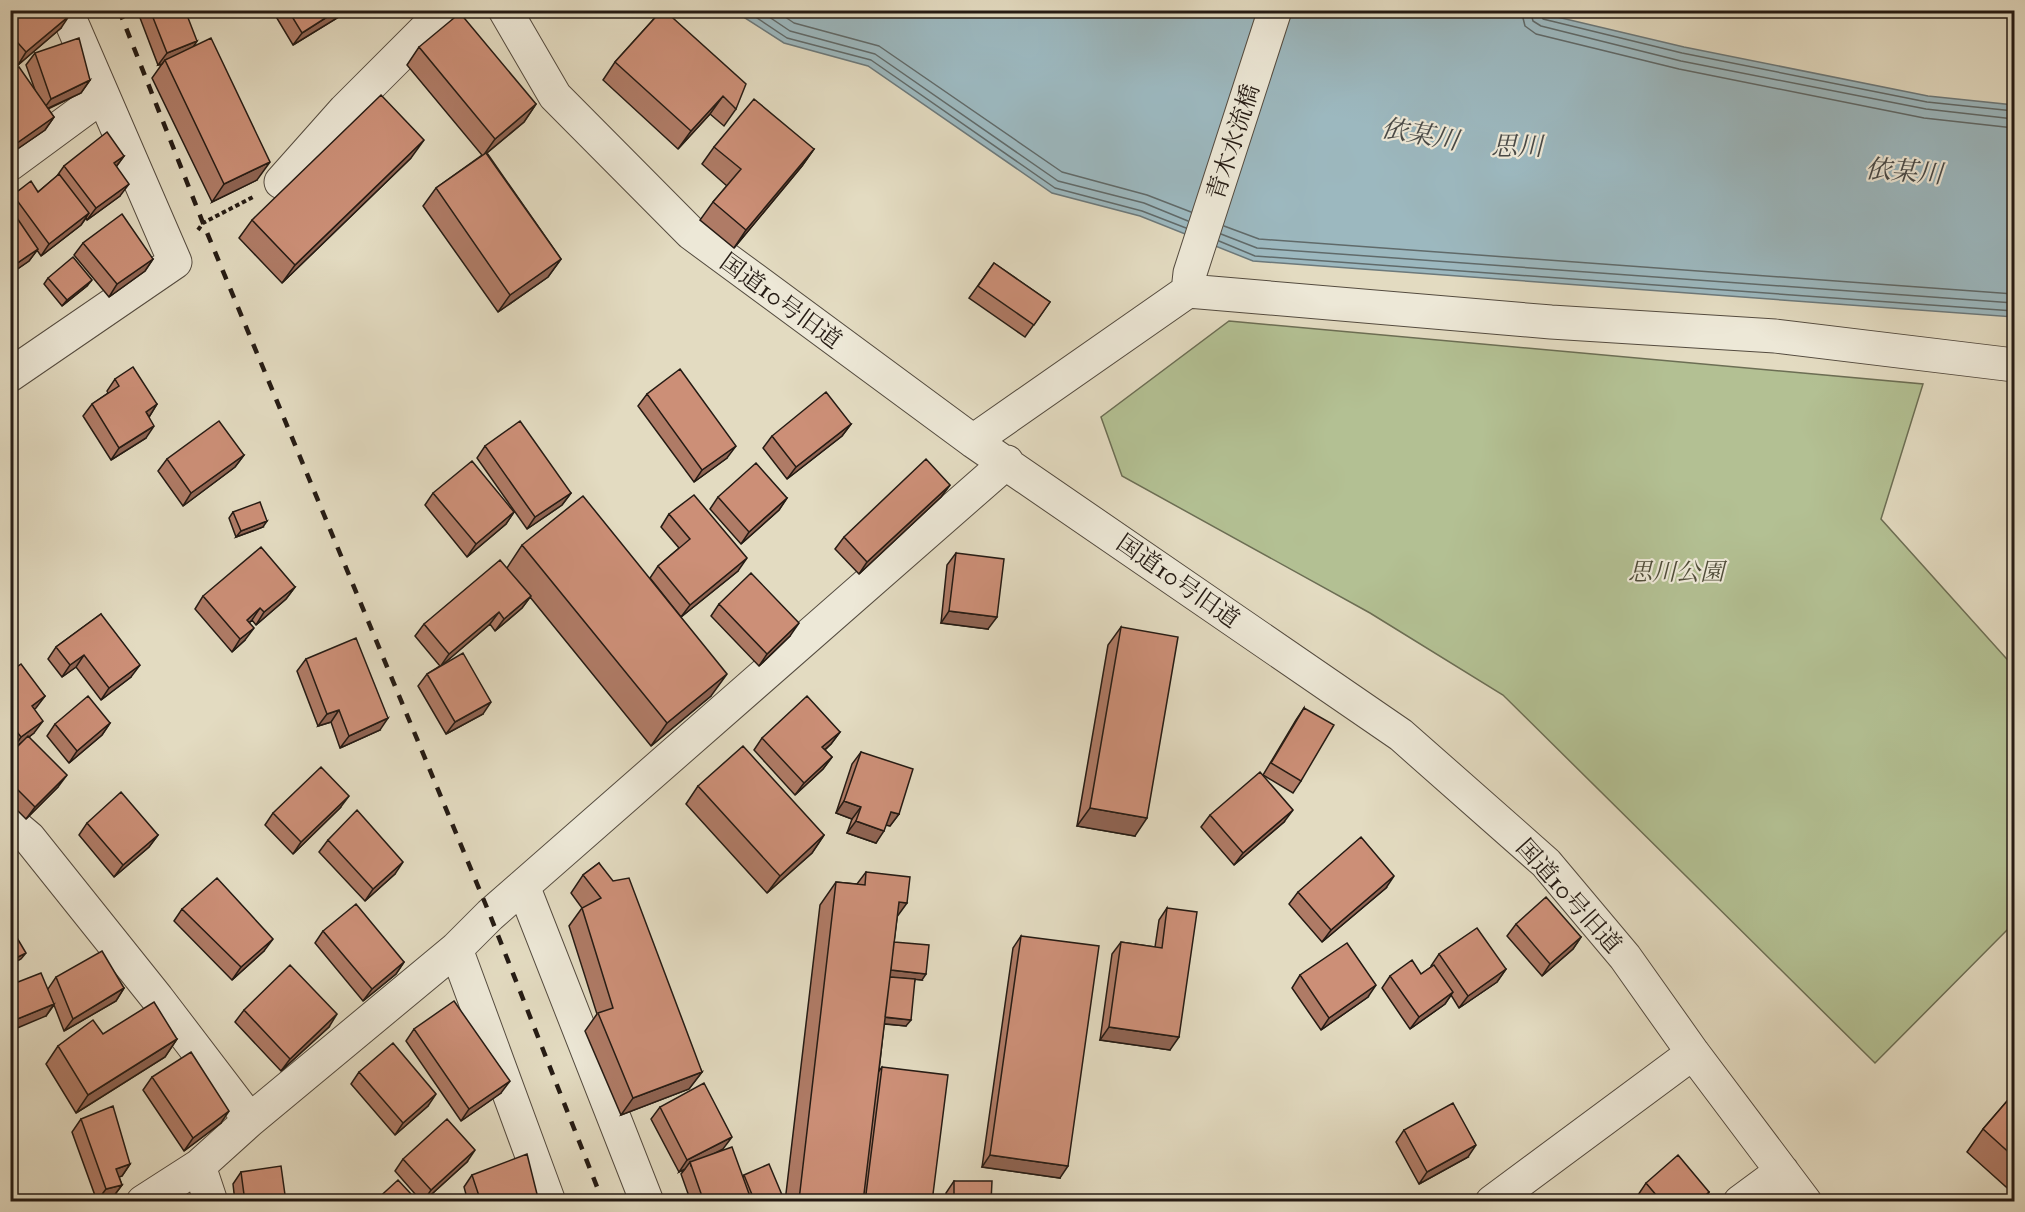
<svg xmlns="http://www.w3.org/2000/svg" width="2025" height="1212" font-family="'IM FELL Great Primer','Noto Serif JP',serif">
  <rect width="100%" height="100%" fill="#e3dbc1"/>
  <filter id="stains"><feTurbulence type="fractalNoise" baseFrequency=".00333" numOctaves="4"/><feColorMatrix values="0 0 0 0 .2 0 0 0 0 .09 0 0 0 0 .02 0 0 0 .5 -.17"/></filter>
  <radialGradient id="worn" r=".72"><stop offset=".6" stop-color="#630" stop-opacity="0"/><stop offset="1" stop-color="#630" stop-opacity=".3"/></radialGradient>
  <path fill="#b3c093" stroke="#6c6e54" stroke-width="1.5" d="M1229,321L1923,384L1881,519L2014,667V923L1875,1063L1503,695L1370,613L1122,476L1101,417Z"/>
  <path fill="#9cb8bf" stroke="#6c797b" stroke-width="1.5" d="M734,11H1532L1684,47L1928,96L2014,105V317L1253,261L1140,216L1052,193L868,66L784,43Z"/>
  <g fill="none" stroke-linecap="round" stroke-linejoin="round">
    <path stroke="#606a6a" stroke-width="1.5" d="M745,10L787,38L871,60L1055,188L1142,211L1186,228
      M759,10L790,31L875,54L1058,181L1144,203L1188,221
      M775,10L794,23L879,46L1062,172L1147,195L1191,212
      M1521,10L1525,26L1536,34L1679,69L1924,118L2014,128
      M1530,10L1533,21L1541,26L1681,61L1926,109L2014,119
      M1538,10L1543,19L1682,53L1927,102L2014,111
      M1224,226L1259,239L2014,294
      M1221,234L1257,248L2014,303
      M1219,241L1255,256L2014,311"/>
    <defs>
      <path id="minor" d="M505,10L555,96L691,233L973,441L1401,735L1546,863L1625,957L1693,1053L1805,1202
        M10,164L101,97
        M281,182L345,110L445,10
        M1188,291L1551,322L1775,336L2014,365
        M10,375L175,262L66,10
        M973,441L1188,291L1190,273L1275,10
        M10,822L29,838L157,998L250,1120
        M523,886L647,1202
        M456,949L549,1202
        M199,1166L211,1202
        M143,1202L199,1166L250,1120L456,949L490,915L1007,462
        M1492,1202L1693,1053
        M1740,1202L1782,1171"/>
    </defs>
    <use href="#minor" stroke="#544b3f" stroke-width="35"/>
    <path stroke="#251b14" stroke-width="4" stroke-dasharray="4.5 3" stroke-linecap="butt" d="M198,230L203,223L253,197"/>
    <use href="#minor" stroke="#ede8d7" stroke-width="33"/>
    <path stroke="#251b14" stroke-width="4.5" stroke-dasharray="10 10" stroke-linecap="butt" d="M119,10L203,223L490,915L603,1202"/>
  </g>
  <path fill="#af7b66" stroke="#251b14" stroke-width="1.5" d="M10,10L61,28L18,65L10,56Z
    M137,10H185L194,46L257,180L212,202L152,78L162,64L158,65Z
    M272,10H345L342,15L293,45Z
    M662,10L736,109L724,126L710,114L678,149L603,80L615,62Z
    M419,47L536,104L524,122L487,153L561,259L548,277L498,312L423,206L436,188L482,155L407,65Z
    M35,53L90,80L81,93L48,109L54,117L45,130L10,154V73L35,90L26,65Z
    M714,147L814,149L802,166L734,248L700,220L713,202L727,186L702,164Z
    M124,156L116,167L120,196L87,220L86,218L81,225L41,256L37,250L29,261L10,274V222L14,220L10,216V198L13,195L38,192L57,176L64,166Z
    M411,158L282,283L239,238L252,220Z
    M83,243L153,259L145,271L109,297L74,255Z
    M994,263L1050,302L1025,337L969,298Z
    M48,278L87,286L62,306L44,284Z
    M115,379L157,404L149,417L146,438L111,460L83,416L92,404L108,393L107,391Z
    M647,394L727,458L694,482L638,406Z
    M851,424L842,436L787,479L763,448L772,436Z
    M485,446L571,493L562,505L527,529L477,458Z
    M244,455L235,467L183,506L158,471L167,459Z
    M950,485L941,497L859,574L835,549L844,537Z
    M433,493L514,512L506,524L467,557L425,505Z
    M718,497L787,498L779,510L741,544L710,509Z
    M233,512L263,527L236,537L229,518Z
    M669,514L738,571L681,617L650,578L658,566L679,548L661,527Z
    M522,545L711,696L651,746L530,597L522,608L495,631L490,624L442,665L483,714L446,734L418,686L427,674L440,666L415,636L424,624L507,568Z
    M956,553L988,629L941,623L947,565Z
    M295,587L286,599L256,625L252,620L249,623L245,640L232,652L195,609L203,596Z
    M719,604L790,636L759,666L711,616Z
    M101,614L131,677L101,700L76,667L62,677L48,659L56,647Z
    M1121,627L1135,836L1077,826L1108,645Z
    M306,659L380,730L340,748L331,722L318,726L297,671Z
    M10,672L45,696L34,709V733L29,737L58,787L26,819L10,803V754L22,742L13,749L10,746Z
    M1304,708L1301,781L1293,793L1263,775L1296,720Z
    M110,723L102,735L69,763L47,736L55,724Z
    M840,732L831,744L825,750L832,757L823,769L795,795L754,750L762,738Z
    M861,752L899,814L890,826L886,825L876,843L847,833L852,819L836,813L852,764Z
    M698,786L824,835L812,853L767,893L686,804Z
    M340,808L293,854L265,825L273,813Z
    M1210,815L1284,822L1234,865L1201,827Z
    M87,823L158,835L149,847L114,877L79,835Z
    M328,840L395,874L365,901L319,852Z
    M599,863L702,1072L689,1089L621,1115L585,1031L597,1014L569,926L582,908L571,893L583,875Z
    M866,872L897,918L894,942L922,980L915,979L906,1026L884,1024L879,1071L882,1067L932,1202H785L820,905L836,882L857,884Z
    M1386,888L1322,942L1289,904L1298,892Z
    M1167,908L1170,1050L1100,1040L1112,954L1121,942L1155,947L1159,920Z
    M182,909L264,951L232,980L174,921Z
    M1516,924L1581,937L1573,949L1542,976L1507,936Z
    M323,931L404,962L396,974L363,1001L315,943Z
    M1021,936L1060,1178L982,1167L1013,948Z
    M1439,954L1506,969L1497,982L1459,1008L1451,995L1445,1004L1410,1029L1382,988L1390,976L1421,974L1431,967V966Z
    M1300,975L1368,997L1321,1030L1292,988Z
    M56,977L124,988L116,1001L64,1031L54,1005L46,1016L18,982L48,989Z
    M244,1010L329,1027L281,1071L235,1022Z
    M414,1029L501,1093L461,1121L406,1041Z
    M103,1034L177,1039L165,1057L76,1113L46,1064L58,1046Z
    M359,1072L428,1106L395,1135L351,1084Z
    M152,1077L221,1123L184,1151L143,1090Z
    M2014,1093V1194L1967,1152L1983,1129Z
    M660,1107L723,1149L717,1152L743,1177L744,1175L785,1202H691L681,1174L685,1169L679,1172L651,1119Z
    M81,1119L130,1164L122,1176L119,1177L122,1185L113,1197L97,1201L72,1132Z
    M1404,1130L1468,1157L1419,1184L1396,1142Z
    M403,1159L467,1162L423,1202H422L395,1171Z
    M241,1172L286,1202H235L233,1184Z
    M472,1175L539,1202H468L464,1187Z
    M954,1181L991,1202H946V1193Z
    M1646,1183L1709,1192L1703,1202H1643L1638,1195Z"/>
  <path fill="#8f6453" stroke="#251b14" stroke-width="1.5" d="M338,10H345L342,15L293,45L302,33Z
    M69,16L61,28L18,65L26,52Z
    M197,41L189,54L165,60L162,64L158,65L167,53Z
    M90,80L81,93L42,111L51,99Z
    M723,96L710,114L678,149L691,131Z
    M536,104L524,122L483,156L495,139Z
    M54,117L45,130L10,154L17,143Z
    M424,140L411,158L282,283L295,265Z
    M814,149L802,166L734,248L746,230Z
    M124,156L115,168L114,163Z
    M270,162L257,180L212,202L224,184Z
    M129,184L120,196L87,220L96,208Z
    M89,213L81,225L41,256L49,244Z
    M38,249L29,261L10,274V268Z
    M153,259L145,271L109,297L117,284Z
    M561,259L548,277L498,312L510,295Z
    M92,280L87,286L62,306L67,300Z
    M157,404L149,417L146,412Z
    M851,424L842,436L787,479L796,467Z
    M154,426L146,438L111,460L119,448Z
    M736,446L727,458L694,482L702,470Z
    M244,455L235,467L183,506L191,493Z
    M950,485L941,497L859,574L867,562Z
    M571,493L562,505L527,529L535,517Z
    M787,498L779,510L741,544L749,532Z
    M514,512L506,524L467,557L476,544Z
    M267,521L263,527L236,537L241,531Z
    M747,558L738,571L681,617L690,605Z
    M295,587L286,599L256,625L264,612Z
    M531,596L522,608L495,631L504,619Z
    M260,608L252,620L239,632L247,620Z
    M949,611L997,617L988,629L941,623Z
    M499,612L490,624L440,667L449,654Z
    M799,623L790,636L759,666L767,654Z
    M254,628L245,640L232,652L240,639Z
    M84,655L76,667L62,677L70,665Z
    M140,665L131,677L101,700L109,688Z
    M727,674L711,696L651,746L667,723Z
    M45,696L36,708L23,718L32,706Z
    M491,702L483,714L446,734L455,722Z
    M339,710L331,722L318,726L327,714Z
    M388,718L380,730L340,748L349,736Z
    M43,721L34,733L13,749L21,737Z
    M110,723L102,735L69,763L77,751Z
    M840,732L831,744L814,759L822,747Z
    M832,757L823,769L795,795L804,783Z
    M67,775L58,787L26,819L35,807Z
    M349,796L340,808L293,854L301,842Z
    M844,801L861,807L852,819L836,813Z
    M1090,808L1147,818L1135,836L1077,826Z
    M1293,810L1284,822L1234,865L1243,853Z
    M891,812L899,814L890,826L882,824Z
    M856,821L884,831L876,843L847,833Z
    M158,835L149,847L114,877L123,865Z
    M824,835L812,853L767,893L780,876Z
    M403,862L395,874L365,901L373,889Z
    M1394,876L1386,888L1322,942L1331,930Z
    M899,902L907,903L891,925Z
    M1581,937L1573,949L1542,976L1550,964Z
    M273,939L264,951L232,980L241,967Z
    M26,953L21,959L10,965V961Z
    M404,962L396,974L363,1001L372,989Z
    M1506,969L1497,982L1459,1008L1468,996Z
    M891,970L926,974L922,980L887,977Z
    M1376,985L1368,997L1321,1030L1329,1018Z
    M124,988L116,1001L64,1031L73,1019Z
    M1453,992L1445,1004L1410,1029L1419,1017Z
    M54,1004L46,1016L10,1031V1022Z
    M337,1014L329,1027L281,1071L290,1059Z
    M882,1017L911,1020L906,1026L877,1023Z
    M1109,1027L1179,1037L1170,1050L1100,1040Z
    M177,1039L165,1057L76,1113L88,1095Z
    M702,1072L689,1089L621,1115L633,1098Z
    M510,1081L501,1093L461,1121L469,1109Z
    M436,1094L428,1106L395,1135L403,1123Z
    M229,1111L221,1123L184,1151L193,1138Z
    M732,1137L723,1149L691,1166L690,1162L685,1169L679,1172L687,1160Z
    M1476,1145L1468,1157L1419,1184L1427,1172Z
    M475,1150L467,1162L423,1202L431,1190Z
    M990,1155L1068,1166L1060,1178L982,1167Z
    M130,1164L122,1176L108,1181L116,1169Z
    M122,1185L113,1197L97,1201L106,1189Z
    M1709,1192L1703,1202H1698Z"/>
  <path fill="#cc8f77" stroke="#251b14" stroke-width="1.5" d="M10,10H65L69,16L26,52L10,34Z
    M150,10H185L197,41L167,53Z
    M288,10H338L302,33Z
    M662,10H664L746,84L736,109L723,96L691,131L615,62Z
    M460,13L536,104L495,139L419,47Z
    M79,38L90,80L51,99L35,53Z
    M211,38L270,162L224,184L165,60Z
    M19,67L54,117L17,143L10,133V73Z
    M381,95L424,140L295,265L252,220Z
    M754,99L814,149L746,230L713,202L741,169L714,147Z
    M107,132L124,156L114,163L129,184L96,208L64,166Z
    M486,153L561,259L510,295L436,188Z
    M59,174L89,213L49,244L13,195L31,181L38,192Z
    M122,214L153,259L117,284L83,243Z
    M17,218L38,249L10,268V222Z
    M73,257L92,280L67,300L48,278Z
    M994,263L1050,302L1034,325L978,286Z
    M133,367L157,404L146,412L154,426L119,448L92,404L119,386L115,379Z
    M680,369L736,446L702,470L647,394Z
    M826,392L851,424L796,467L772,436Z
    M219,421L244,455L191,493L167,459Z
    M520,421L571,493L535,517L485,446Z
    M926,459L950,485L867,562L844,537Z
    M472,461L514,512L476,544L433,493Z
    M756,463L787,498L749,532L718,497Z
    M694,495L747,558L690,605L658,566L690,539L669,514Z
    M583,496L727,674L667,723L522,545Z
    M260,502L267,521L241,531L233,512Z
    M261,547L295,587L264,612L260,608L247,620L254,628L240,639L203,596Z
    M956,553L1004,559L997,617L949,611Z
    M500,560L531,596L504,619L499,612L449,654L424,624Z
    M751,573L799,623L767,654L719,604Z
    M101,614L140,665L109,688L84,655L70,665L56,647Z
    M1121,627L1178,637L1147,818L1090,808Z
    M10,638L15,644L10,648Z
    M356,638L388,718L349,736L339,710L327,714L306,659Z
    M463,653L491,702L455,722L427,674Z
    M21,664L45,696L32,706L43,721L21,737L10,723V672Z
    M88,696L110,723L77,751L55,724Z
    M807,696L840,732L822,747L832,757L804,783L762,738Z
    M1304,708L1334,725L1301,781L1271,763Z
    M28,736L67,775L35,807L10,782V754Z
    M743,746L824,835L780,876L698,786Z
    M861,752L913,769L899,814L891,812L884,831L856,821L861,807L844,801Z
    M321,767L349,796L301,842L273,813Z
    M1260,772L1293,810L1243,853L1210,815Z
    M121,792L158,835L123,865L87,823Z
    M357,810L403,862L373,889L328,840Z
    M1361,837L1394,876L1331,930L1298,892Z
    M599,863L613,881L629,878L702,1072L633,1098L598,1013L613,1008L582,908L601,898L583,875Z
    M866,872L910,877L907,903L899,902L863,1202H812L799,1200L836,882L865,885Z
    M217,878L273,939L241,967L182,909Z
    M1546,897L1581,937L1550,964L1516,924Z
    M356,904L404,962L372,989L323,931Z
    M1167,908L1197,912L1179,1037L1109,1027L1121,942L1162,948Z
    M10,926L26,953L10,961Z
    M1477,928L1506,969L1468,996L1439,954Z
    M1021,936L1099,946L1068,1166L990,1155Z
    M894,942L929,945L926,974L891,970Z
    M1347,943L1376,985L1329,1018L1300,975Z
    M102,951L124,988L73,1019L56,977Z
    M1412,960L1421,974L1434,965L1453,992L1419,1017L1390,976Z
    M290,965L337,1014L290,1059L244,1010Z
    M14,973L18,982L41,973L54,1004L10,1022V974Z
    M890,977L915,979L911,1020L885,1017Z
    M454,1001L510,1081L469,1109L414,1029Z
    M154,1002L177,1039L88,1095L58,1046L93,1020L103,1034Z
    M393,1043L436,1094L403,1123L359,1072Z
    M191,1052L229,1111L193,1138L152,1077Z
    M882,1067L948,1075L932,1202H865Z
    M704,1083L732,1137L687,1160L660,1107Z
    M2014,1093V1157L1983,1129Z
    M1453,1103L1476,1145L1427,1172L1404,1130Z
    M113,1106L130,1164L116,1169L122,1185L106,1189L81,1119Z
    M447,1119L475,1150L431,1190L403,1159Z
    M732,1147L752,1202H704L690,1162Z
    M527,1154L539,1202H481L472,1175Z
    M1678,1155L1709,1192L1698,1202H1662L1646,1183Z
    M769,1164L785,1202H755L744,1175Z
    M281,1166L286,1202H245L241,1172Z
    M398,1180L411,1194L403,1202H374Z
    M954,1181H992L991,1202H954Z"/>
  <g text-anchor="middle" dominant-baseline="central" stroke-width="4.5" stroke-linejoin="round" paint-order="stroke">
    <g font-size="24" fill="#251b14" stroke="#ede8d7">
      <text transform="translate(1233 142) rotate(-72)">青木水流橋</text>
      <text transform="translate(781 301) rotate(36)">国道10号旧道</text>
      <text transform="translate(1178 581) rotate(35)">国道10号旧道</text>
      <text transform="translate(1569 896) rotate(48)">国道10号旧道</text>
    </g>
    <g font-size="24" font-style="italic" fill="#504d3a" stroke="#ede8d7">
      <text x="1676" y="572">思川公園</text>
    </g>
    <g font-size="26" font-style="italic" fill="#494a47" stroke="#ede8d7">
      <text transform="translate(1420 134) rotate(10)">依某川</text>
      <text x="1517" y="146">思川</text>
      <text transform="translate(1904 171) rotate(4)">依某川</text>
    </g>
  </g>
  <rect width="2025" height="1212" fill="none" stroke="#e3dbc1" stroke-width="36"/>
  <rect x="12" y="12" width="2001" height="1188" fill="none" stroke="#251b14" stroke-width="3"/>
  <rect x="18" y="18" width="1989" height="1176" fill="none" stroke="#251b14" stroke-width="1.5"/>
  <rect width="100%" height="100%" filter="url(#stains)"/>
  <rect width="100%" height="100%" fill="url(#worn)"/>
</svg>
